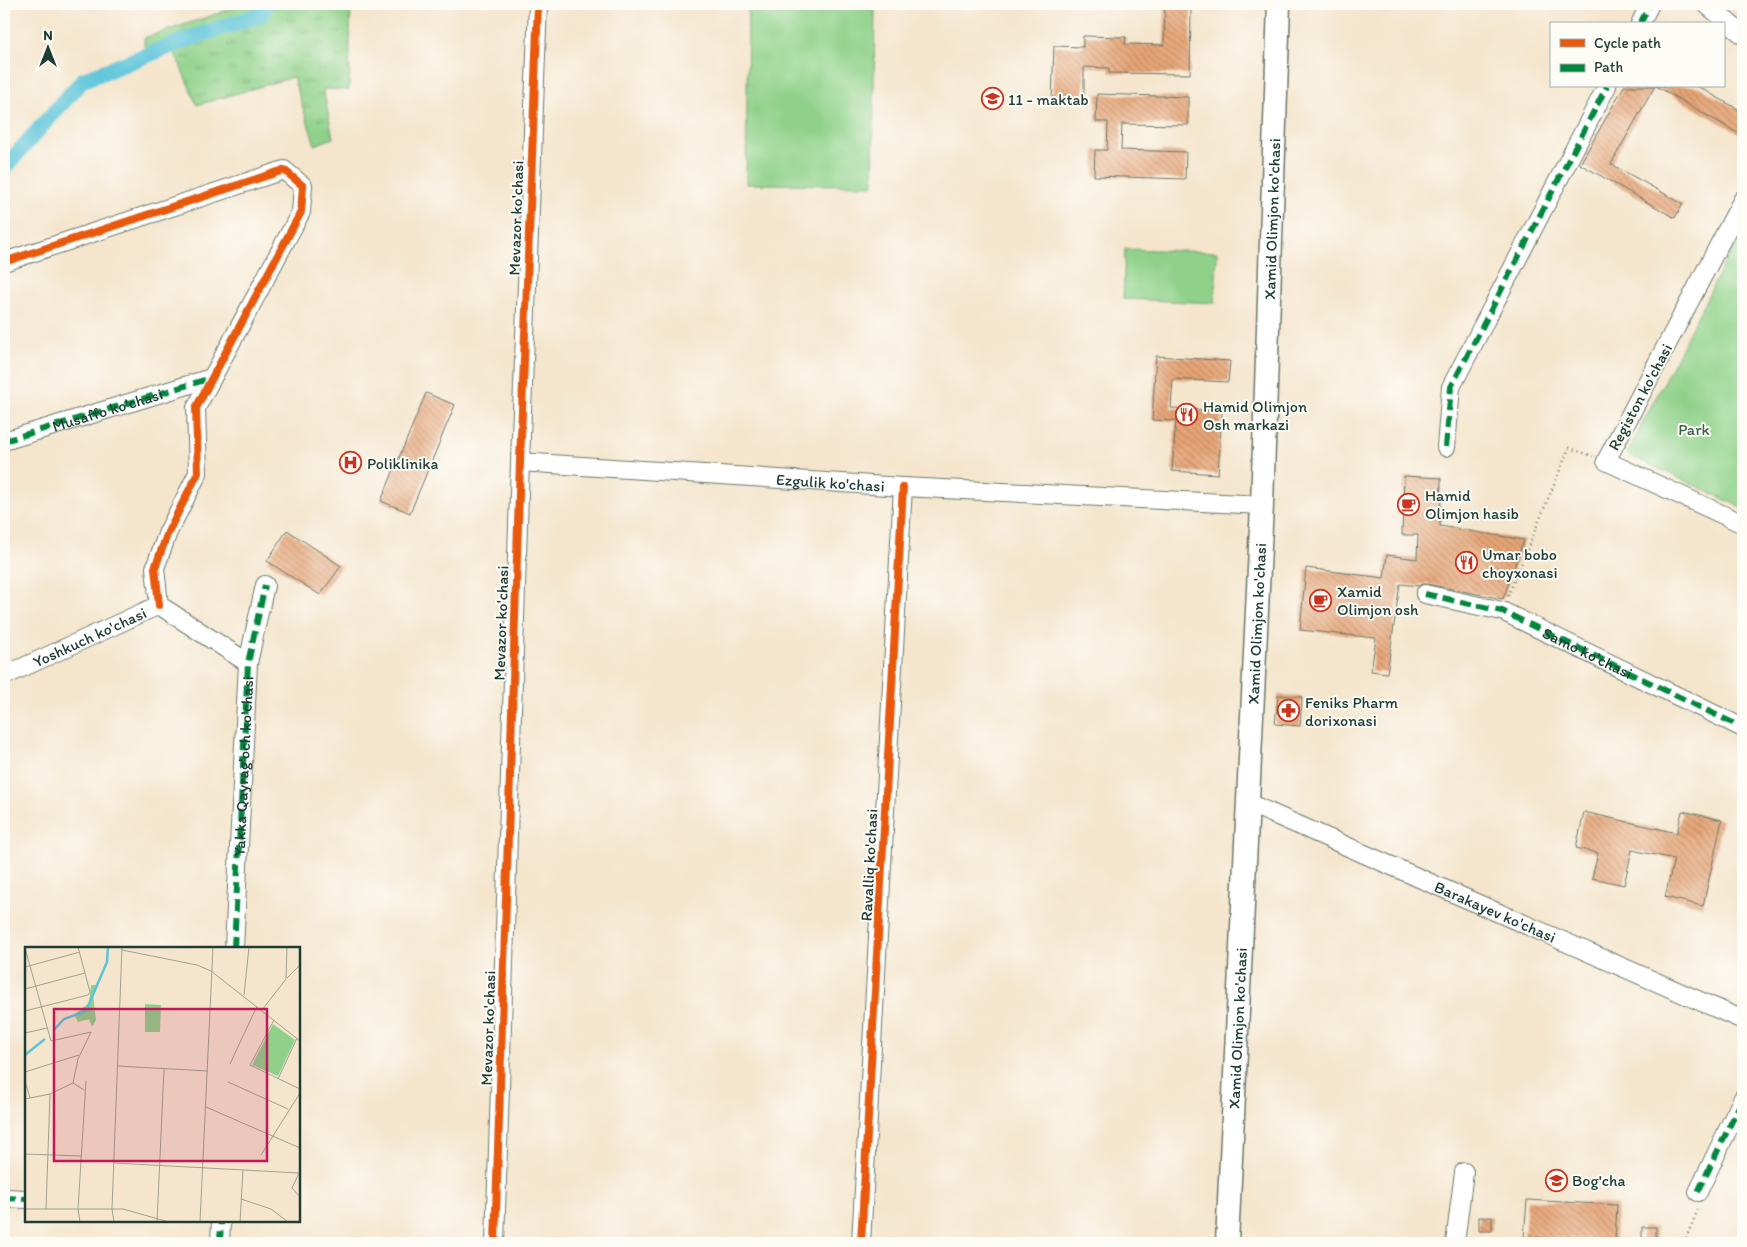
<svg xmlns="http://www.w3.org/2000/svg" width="1747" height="1247" font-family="Itim,sans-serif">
  <defs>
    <pattern id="grass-tufts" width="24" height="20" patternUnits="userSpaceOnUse" patternTransform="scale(1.25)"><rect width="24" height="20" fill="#8fd189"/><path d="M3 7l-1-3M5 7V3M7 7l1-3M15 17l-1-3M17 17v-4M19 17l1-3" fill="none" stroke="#74ab71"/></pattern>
    <pattern id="building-back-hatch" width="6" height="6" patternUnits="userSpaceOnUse" patternTransform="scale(1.25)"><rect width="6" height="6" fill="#e7a577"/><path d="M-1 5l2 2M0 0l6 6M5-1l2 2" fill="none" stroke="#bb8862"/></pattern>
  </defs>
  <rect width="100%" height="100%" fill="#fdfcf7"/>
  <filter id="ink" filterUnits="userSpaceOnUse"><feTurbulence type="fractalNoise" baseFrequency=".02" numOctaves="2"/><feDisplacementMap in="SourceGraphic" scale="10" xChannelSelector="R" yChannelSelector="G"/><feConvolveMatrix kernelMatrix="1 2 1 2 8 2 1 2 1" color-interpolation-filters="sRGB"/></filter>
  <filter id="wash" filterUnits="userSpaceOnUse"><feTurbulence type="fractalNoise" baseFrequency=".0096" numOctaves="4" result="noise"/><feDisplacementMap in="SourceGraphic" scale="20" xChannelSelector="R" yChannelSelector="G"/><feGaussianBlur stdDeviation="1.12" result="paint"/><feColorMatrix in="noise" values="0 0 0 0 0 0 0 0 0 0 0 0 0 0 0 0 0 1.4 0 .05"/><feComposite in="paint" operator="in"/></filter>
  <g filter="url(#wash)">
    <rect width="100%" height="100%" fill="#f4e5cc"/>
    <path fill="url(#grass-tufts)" stroke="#57875e" d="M240,4H351L349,90L323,89L333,138L315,145L293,77L197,105L174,51L144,60V38L234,8Z"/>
    <path fill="#8fd189" stroke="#57875e" d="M748,4H875L873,185L746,184Z
      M1743,227V508L1627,454Z
      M1125,249L1217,252L1215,303L1123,299Z"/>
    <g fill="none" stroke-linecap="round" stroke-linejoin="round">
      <path stroke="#5cc4d9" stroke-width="16" d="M4,168L83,80L191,38L260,15L267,4"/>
    </g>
    <g id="blocks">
      <path fill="url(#building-back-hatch)" d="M1165,4H1190V8H1191L1190,74L1109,73V68L1084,67V100L1052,99L1054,46L1083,47V36L1126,37L1125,44L1164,45Z
        M1624,86H1655L1611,164L1683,204L1675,218L1580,164Z
        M1656,86H1697L1743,112V136Z
        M1097,94L1188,97V125L1122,124L1121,150L1186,152L1185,179L1094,176L1095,150H1107L1108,122H1096Z
        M1156,356L1230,361L1228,382L1173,379L1171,408L1222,411L1218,474L1172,471L1176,421L1152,420Z
        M426,393L455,405L410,513L381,501Z
        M1404,476L1441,478L1440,526L1524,540L1503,599L1427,584H1422L1418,586L1400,584L1387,673L1371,671L1376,638L1300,630L1306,568L1384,578L1387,555L1417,559L1418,535H1402Z
        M287,530L341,566L320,595L267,561Z
        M1278,695L1302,697L1300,726L1275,724Z
        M1682,811L1722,820L1703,906L1665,897L1674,859L1632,850L1624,885L1592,878L1598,853L1576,848L1584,812L1677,833Z
        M1527,1200L1617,1205L1615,1241L1524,1237Z
        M1479,1217H1492V1231H1479Z
        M1642,1227H1656V1241H1642Z"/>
    </g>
  </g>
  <g filter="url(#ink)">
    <use href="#blocks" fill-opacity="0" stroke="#6a7869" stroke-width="1"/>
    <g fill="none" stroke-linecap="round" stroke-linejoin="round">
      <defs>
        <g id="minor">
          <path d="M1706,4L1743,35"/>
          <path d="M1640,24L1650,4"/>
          <path d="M1743,199L1606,461L1743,524"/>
          <path d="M4,262L284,170L303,186L301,212L196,408L198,473L168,532L155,568L159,605"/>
          <path id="s1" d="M4,441L211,378"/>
          <path d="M1446,447L1451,387L1607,86"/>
          <path id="s2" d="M520,462L903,487L1262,505"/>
          <path id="s3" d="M1425,594L1502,611L1743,728"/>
          <path id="s4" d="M4,676L159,605L248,663"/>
          <path id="s5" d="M1248,803L1743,1020"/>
          <path d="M234,948L248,663L265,585"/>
          <path d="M1698,1192L1743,1098"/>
          <path d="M4,1198L26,1199"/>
          <path d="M220,1243L221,1221"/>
          <path d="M495,1243L520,462L538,4"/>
          <path d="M861,1243L903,487"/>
          <path d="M1455,1243L1464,1172"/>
        </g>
        <g id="major">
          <path id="s6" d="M1227,1243L1262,505L1279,4"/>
        </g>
      </defs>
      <use href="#minor" stroke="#6a7869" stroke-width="20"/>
      <use href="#major" stroke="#6a7869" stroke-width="25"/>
      <path stroke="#6a7869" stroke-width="2.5" stroke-dasharray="1 4" stroke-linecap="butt" d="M1508,596L1569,448L1593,456
        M1684,1243L1699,1207"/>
      <use href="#minor" stroke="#fff" stroke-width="18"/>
      <use href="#major" stroke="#fff" stroke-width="22"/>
      <g stroke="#00873e" stroke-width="6" stroke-dasharray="12 6" stroke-linecap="butt">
        <path d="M1640,24L1650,4"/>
        <path d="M4,441L211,378"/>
        <path d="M1446,447L1451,387L1607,86"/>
        <path d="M1425,594L1502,611L1743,728"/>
        <path id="s7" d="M234,948L248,663L265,585"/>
        <path d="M1698,1192L1743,1098"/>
        <path d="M4,1198L26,1199"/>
        <path d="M220,1243L221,1221"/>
      </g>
      <defs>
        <path id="cycleway" d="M4,262L284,170L303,186L301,212L196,408L198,473L168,532L155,568L159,605
          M495,1243L520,462L538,4
          M861,1243L903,487"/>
      </defs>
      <use href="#cycleway" stroke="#fdfcf7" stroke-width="11"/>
      <use href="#cycleway" stroke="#e8590c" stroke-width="8"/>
    </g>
  </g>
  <defs>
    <symbol id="school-ring" viewBox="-11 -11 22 22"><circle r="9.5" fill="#fdfcf7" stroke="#c8321e" stroke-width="1.5"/><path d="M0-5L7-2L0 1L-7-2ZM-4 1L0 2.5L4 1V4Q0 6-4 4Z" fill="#c8321e"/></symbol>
    <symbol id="restaurant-ring" viewBox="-11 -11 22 22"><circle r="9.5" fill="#fdfcf7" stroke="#c8321e" stroke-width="1.5"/><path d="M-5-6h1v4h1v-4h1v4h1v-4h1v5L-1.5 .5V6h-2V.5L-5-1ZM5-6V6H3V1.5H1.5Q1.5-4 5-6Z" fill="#c8321e"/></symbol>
    <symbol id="hospital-ring" viewBox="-11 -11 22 22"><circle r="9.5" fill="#fdfcf7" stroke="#c8321e" stroke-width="1.5"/><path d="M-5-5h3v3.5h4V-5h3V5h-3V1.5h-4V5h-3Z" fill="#c8321e"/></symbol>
    <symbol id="cafe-ring" viewBox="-11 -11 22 22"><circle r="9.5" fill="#fdfcf7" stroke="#c8321e" stroke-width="1.5"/><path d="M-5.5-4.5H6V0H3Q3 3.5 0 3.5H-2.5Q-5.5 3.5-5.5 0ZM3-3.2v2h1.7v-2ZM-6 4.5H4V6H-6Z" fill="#c8321e"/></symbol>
    <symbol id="pharmacy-ring" viewBox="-11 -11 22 22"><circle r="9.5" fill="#fdfcf7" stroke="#c8321e" stroke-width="1.5"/><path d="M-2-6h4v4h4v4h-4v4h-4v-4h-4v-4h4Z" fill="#c8321e"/></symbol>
  </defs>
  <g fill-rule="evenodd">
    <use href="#school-ring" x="980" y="86" width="25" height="25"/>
    <use href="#restaurant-ring" x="1174" y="402" width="25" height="25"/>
    <use href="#hospital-ring" x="338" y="450" width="25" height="25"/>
    <use href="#cafe-ring" x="1396" y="492" width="25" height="25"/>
    <use href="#restaurant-ring" x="1454" y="550" width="25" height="25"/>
    <use href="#cafe-ring" x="1308" y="588" width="25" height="25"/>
    <use href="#pharmacy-ring" x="1276" y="698" width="25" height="25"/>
    <use href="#school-ring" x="1544" y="1168" width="25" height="25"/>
  </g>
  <g text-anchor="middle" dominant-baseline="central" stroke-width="4" stroke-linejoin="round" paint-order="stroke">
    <g font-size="16" fill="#1f3d34" stroke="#fdfcf7" text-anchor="start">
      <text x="1008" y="99">11 - maktab</text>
      <text x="1203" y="406">Hamid Olimjon<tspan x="1203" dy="18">Osh markazi</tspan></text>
      <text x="367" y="463">Poliklinika</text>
      <text x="1425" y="495">Hamid<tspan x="1425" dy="18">Olimjon hasib</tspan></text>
      <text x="1482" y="554">Umar bobo<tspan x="1482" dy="18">choyxonasi</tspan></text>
      <text x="1337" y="591">Xamid<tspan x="1337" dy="18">Olimjon osh</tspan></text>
      <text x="1305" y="702">Feniks Pharm<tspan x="1305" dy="18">dorixonasi</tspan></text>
      <text x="1572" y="1180">Bog'cha</text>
    </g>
    <g font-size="16" fill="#1f3d34" stroke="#fdfcf7">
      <text transform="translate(516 218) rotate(-88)">Mevazor ko'chasi</text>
      <text stroke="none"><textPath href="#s6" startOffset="1025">Xamid Olimjon ko'chasi</textPath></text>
      <text transform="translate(1640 397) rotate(-62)">Registon ko'chasi</text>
      <text stroke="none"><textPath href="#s1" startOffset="108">Musaffo ko'chasi</textPath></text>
      <text stroke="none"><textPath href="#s2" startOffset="311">Ezgulik ko'chasi</textPath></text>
      <text transform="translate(501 623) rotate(-88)">Mevazor ko'chasi</text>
      <text stroke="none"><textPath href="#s6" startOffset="620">Xamid Olimjon ko'chasi</textPath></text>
      <text stroke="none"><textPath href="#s4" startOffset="94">Yoshkuch ko'chasi</textPath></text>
      <text stroke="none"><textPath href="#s3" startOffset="174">Samo ko'chasi</textPath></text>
      <text stroke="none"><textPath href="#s7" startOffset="182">Yakka Qayrag'och ko'chasi</textPath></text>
      <text transform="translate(869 865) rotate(-87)">Ravalliq ko'chasi</text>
      <text stroke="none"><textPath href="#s5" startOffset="270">Barakayev ko'chasi</textPath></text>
      <text transform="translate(488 1028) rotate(-88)">Mevazor ko'chasi</text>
      <text stroke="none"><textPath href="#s6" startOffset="215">Xamid Olimjon ko'chasi</textPath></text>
    </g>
    <g font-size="16" fill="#3b6249" stroke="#fdfcf7">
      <text x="1694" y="429">Park</text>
    </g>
  </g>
  <g transform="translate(25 947)">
    <rect width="275" height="275" fill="#f4e5cc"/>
    <path d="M66,38H73L68,47L71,73L67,80L64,72L53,75L50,69L46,70L64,56Z" fill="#8fd189"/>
    <path d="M120,57L136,58L135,85H120ZM248,77L270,93L253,129L227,118Z" fill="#8fd189"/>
    <path fill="none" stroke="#5cc4d9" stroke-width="2.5" d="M28,84L39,72L61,64L82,15L83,0M0,108L20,92"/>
    <path fill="none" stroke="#9fa28f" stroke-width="1" d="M0,1L26,94L66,85L53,112L48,136M97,3L172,18L186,24L275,94M0,20L55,5M262,31L275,18M0,42L60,26M219,48L224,0M237,63L261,32L262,0M0,64L63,48L65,45L53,0M249,73L225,118L275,142M0,86L22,81M205,117L232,59M92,119L183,124M0,125L54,108M253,132L272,91M0,134L5,151M203,135L263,162M0,152L25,147L48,136L59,143M181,160L275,201M0,207L56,209M236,208L275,146M89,216L274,226M275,224L267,241L275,250M216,252L246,262L263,275M0,262H98L144,275M21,262L25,147M55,275L53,262L61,134M89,275L87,262L97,0M132,275L139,122M175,275L188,0M215,275L218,223"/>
    <path fill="#c2185b" fill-opacity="0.15" stroke="#c2185b" stroke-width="2.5" d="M29,62H242V214H29Z"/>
    <rect width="275" height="275" fill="none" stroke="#1f3d34" stroke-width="2.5"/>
  </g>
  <rect width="1747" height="1247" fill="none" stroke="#fdfcf7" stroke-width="20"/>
  <rect x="1550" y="22" width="175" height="65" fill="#fdfcf7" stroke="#a4b0a9"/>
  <rect x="1560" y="39" width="25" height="8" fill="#e8590c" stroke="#a4b0a9"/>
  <text x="1594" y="48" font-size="15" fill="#1f3d34">Cycle path</text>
  <rect x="1560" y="64" width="25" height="8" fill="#00873e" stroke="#a4b0a9"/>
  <text x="1594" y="72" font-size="15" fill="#1f3d34">Path</text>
  <g transform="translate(48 48)" stroke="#fdfcf7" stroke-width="4" paint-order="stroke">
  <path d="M0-4L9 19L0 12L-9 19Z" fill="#1f3d34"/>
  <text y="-8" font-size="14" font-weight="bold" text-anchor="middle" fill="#1f3d34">N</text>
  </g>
</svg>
